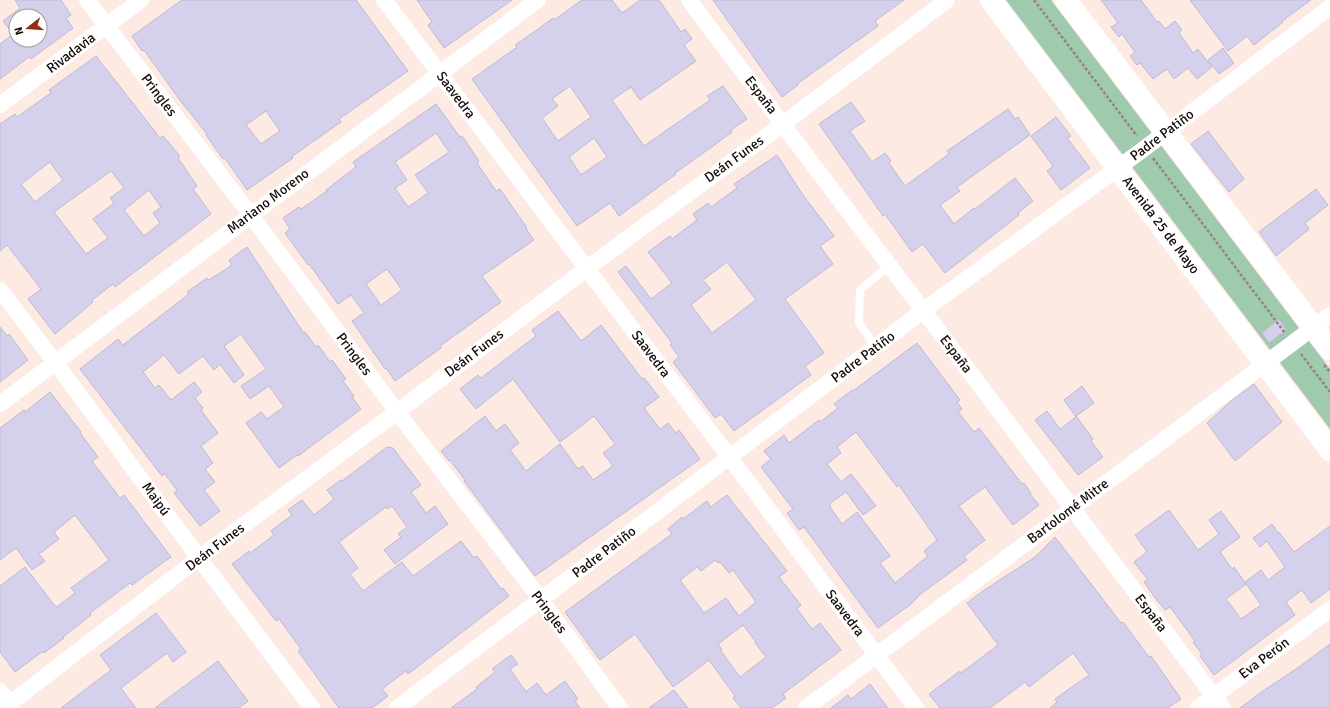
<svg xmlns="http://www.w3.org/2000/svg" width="1330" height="708" font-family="Signika,sans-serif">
  <rect width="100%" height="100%" fill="#fdeae2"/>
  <path fill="#a0caad" d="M1006,0H1051L1330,369V429Z"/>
  <path fill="#d5d0eb" stroke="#beb8d3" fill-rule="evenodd" d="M15,0H61L71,15L66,18L73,28L31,59L29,57L0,79V44L13,34L3,21L19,9L20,8ZM16,16H40V40H16Z
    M182,0H356L408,71L339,119L341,122L291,157L293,158L247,190L225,158L223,159L206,135L207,134L179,99L144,50L142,51L132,36ZM266,111L280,131L261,144L246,125Z
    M417,0H512L444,48L428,25L432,22Z
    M582,0H612L622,13L640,0H659L681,32L685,29L692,39L684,45L696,61L640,100L631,87L612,100L644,146L710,100L707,96L723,86L747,119L731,130L732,132L716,144L675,173L676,174L619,216L610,203L577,226L472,79L517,47L515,45L534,32L553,18L554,20ZM570,86L591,117L558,141L542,118L558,106L552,99ZM594,138L607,157L581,175L569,157Z
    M713,0H904L875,21L878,26L797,84L798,85L782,97Z
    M1101,0H1141L1157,22L1159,21L1165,29L1175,21L1182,30L1179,33L1193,53L1198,49L1212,67L1197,79L1188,68L1174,79L1167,69L1153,79L1140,63L1137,65L1130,56L1135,52L1122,34L1119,37L1111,27L1118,23Z
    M1190,0H1311L1282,21L1283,22L1254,45L1247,36L1228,51Z
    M1223,48L1234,63L1219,74L1208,60Z
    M96,56L160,138L163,136L180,156L178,158L197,186L193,189L211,214L115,287L113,284L92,300L93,302L55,334L28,299L41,289L7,245L0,251V124L15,114L17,117L51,93L49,90ZM50,162L63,180L35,202L21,184ZM111,171L124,188L110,198L114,203L93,219L108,238L86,254L54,212ZM149,190L161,207L153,213L160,223L144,236L124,210Z
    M851,102L865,121L850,131L872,162L885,153L891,161L889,163L905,186L949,154L947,151L1008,109L1015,119L1018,117L1030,135L957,187L960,191L940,205L954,224L974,208L975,209L1015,178L1033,201L1018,213L1019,215L945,273L923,244L912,252L885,214L883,216L819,124Z
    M436,104L460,137L462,136L479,161L477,163L496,191L500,189L527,228L526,229L534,240L482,276L501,302L440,346L441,348L395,381L386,368L385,369L352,321L364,313L351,295L338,304L309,264L308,265L285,233L290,229L283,218L299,207L301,209L327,191L326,190L356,167L353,162ZM436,133L449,152L415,175L428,193L408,207L395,188L407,180L395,162ZM387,269L402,290L381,305L366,284Z
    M1056,117L1071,136L1067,138L1090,168L1061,190L1047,171L1053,166L1031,136Z
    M1208,131L1244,179L1229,192L1191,144Z
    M777,155L803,195L834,236L820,246L833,264L785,299L824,353L805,366L811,375L734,431L721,414L715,418L673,362L679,357L670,345L672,343L618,272L626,266L651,299L672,283L648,252L670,236L672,239L697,220L693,214L708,203L711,207L737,188L734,184ZM727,262L756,300L712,333L691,305L711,289L703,280Z
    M1316,189L1328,205L1305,223L1309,229L1276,256L1259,232Z
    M247,247L303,332H305L316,347L318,345L330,362L332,360L346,379L343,381L354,396L352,397L361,409L298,456L297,455L279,468L246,423L261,412L267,419L284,407L269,386L250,399L241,386L266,369L241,334L224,346L244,375L234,383L220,364L214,370L203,356L179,374L164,355L143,372L155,388L159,385L171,400L194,382L202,392L195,398L203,408L201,410L218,433L201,446L213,463L205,469L215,482L204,490L220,511L200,526L174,493L177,490L164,473L162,476L80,369L118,339L123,345L189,294L187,292L207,278L209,280L232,265L229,260Z
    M558,311L581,341L601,325L642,379L644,378L659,397L644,408L660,429L668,423L676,433L679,430L700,459L535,576L464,481L465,480L450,460L449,461L441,451L485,416L496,431L505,424L519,443L510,450L526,471L560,444L578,469L583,466L593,480L613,466L603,453L615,444L594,416L560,442L513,379L476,409L460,389L478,375L481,378L536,336L532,330Z
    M1279,319L1286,330L1269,343L1262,333Z
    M0,327L7,336L9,334L28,360L0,382Z
    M917,343L960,400L957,402L962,409L958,412L974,432L979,428L1022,484L1024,483L1031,493L1030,494L1039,505L1013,525L985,487L959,506L985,540L964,556L967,560L918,596V597L911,604L878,628L804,527L799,530L787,513L793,509L761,467L771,459L764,451L784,435L789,443L819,420L820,422L838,408L834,404L852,390L853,391ZM856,432L897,487L899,485L937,540L924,551L928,556L895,583L880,563L890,556L857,512L842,524L830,507L831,506L829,504L846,492L863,515L876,506L851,474L841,482L827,464L841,453L837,447Z
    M1254,384L1282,422L1235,461L1207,423L1231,401Z
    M1082,386L1094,403L1076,416L1093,439L1091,441L1103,457L1078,475L1035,420L1047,411L1060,429L1076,417L1064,400Z
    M50,392L81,432L80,433L98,457L92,461L120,498L124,495L171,557L132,585L130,583L90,613L91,615L63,637L64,638L44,653L43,651L15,672L0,652V586L25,567L55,606H56L57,607L75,593L71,588L109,560L75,515L54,532L59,539L39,554L45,561L32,570L16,548L0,560V428L24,410L25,412Z
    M387,447L393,448L421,485L411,492L426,513L435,506L448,524L395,564L384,550L401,537L398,534L407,527L392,506L388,509L386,507L339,542L358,568L350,574L363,591L402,562L413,576L461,541L474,558L477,556L501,589L503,588L509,596L408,674L406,671L382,689L388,696L372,708H339L298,651L301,649L279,619L276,621L232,564L249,551L250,553L274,535L271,531L292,515L288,510L302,500L314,515L334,499L327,490L341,480L342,481Z
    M727,495L787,571L779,577L801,605L797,609L812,629L820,623L841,650L783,694L786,698L772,708H741L733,698L735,696L709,660L673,687L635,634L600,660L565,612L672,534L668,529L682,517L683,519L707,501L711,507ZM715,560L718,563L720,562L729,573L733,570L756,602L739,616L726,598L704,613L680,580L697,567L701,571ZM743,625L756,642L755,643L766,657L740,677L721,651L722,650L718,644Z
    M1169,510L1198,550L1219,534L1209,520L1221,511L1240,537L1220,552L1232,569L1234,567L1246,584L1226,599L1241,619L1261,605L1245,582L1261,570L1268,580L1285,567L1267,541L1260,547L1253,538L1272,524L1278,533L1279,532L1294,552L1330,526V589L1311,603L1302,590L1286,602L1295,615L1214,675L1200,656L1202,654L1193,642L1195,641L1170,607L1165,610L1156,599L1144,582L1148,580L1134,562L1147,552L1135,535Z
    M1055,537L1121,623L1123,622L1149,657L1151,656L1181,699L1168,708H1050L1057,702L1055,699L1089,675L1073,653L1029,687L1025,682L990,708H940L929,694L960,671L961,673L998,645L967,603L983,591L1035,557Z
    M156,613L186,652L173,662L167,653L121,688L136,708H61L111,670L100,655Z
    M1330,644V708H1240L1263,691L1299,667Z
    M511,655L518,664L510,669L526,692L537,683L546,695L565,681L578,699L575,701L580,708H451L477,689L476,687L495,672L492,669Z
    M218,661L248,701L239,708H155Z
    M870,684L888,708H831L848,695L851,699Z
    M674,690L688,708H649Z"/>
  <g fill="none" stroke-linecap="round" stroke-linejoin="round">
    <path stroke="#93847f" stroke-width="2.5" stroke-dasharray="3 2" stroke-linecap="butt" d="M1034,0L1137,136
      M1153,158L1285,333
      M1301,354L1330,392
      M1324,365L1330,372"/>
    <path stroke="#fff" stroke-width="8" d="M876,347L859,323L860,290L889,266"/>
    <path stroke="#fff" stroke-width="16" d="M87,0L250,214L397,412L541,600L620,708
      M384,0L730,458L916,708
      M689,0L1223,708
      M0,105L141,0
      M0,290L55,362L199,558L312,708
      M0,404L538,0
      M0,691L12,708
      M4,708L199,558L397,412L586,269L783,124L947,0
      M397,708L923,311L1145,148L1330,7
      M806,708L1330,315
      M1198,708L1330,609"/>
    <path stroke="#fff" stroke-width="22" d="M991,0L1330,450
      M1066,0L1330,349"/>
  </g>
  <g text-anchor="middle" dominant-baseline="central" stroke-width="3.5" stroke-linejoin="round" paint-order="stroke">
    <g font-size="14" fill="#130906" stroke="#fff">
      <text transform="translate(71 53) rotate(-37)">Rivadavia</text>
      <text transform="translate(159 95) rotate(53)">Pringles</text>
      <text transform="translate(456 95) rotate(53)">Saavedra</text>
      <text transform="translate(761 95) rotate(53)">España</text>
      <text transform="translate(1162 135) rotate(-37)">Padre Patiño</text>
      <text transform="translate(734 159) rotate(-36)">Deán Funes</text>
      <text transform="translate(268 201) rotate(-37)">Mariano Moreno</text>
      <text transform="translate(1161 225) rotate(53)">Avenida 25 de Mayo</text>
      <text transform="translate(474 353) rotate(-37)">Deán Funes</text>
      <text transform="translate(354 354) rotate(53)">Pringles</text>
      <text transform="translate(651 354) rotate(53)">Saavedra</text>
      <text transform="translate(956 354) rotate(53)">España</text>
      <text transform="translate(863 357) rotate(-37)">Padre Patiño</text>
      <text transform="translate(156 499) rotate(54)">Maipú</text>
      <text transform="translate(1068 511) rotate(-37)">Bartolomé Mitre</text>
      <text transform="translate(215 547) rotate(-37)">Deán Funes</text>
      <text transform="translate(604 552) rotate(-37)">Padre Patiño</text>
      <text transform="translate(549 612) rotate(53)">Pringles</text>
      <text transform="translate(845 613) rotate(53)">Saavedra</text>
      <text transform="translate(1151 613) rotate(53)">España</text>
      <text transform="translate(1264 658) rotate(-37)">Eva Perón</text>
    </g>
  </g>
  <g transform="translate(28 28) rotate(253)"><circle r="19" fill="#ffffff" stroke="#a19d9b"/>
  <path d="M0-3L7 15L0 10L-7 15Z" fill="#952d11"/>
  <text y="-6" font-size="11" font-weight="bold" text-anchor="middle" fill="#130906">N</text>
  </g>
</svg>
